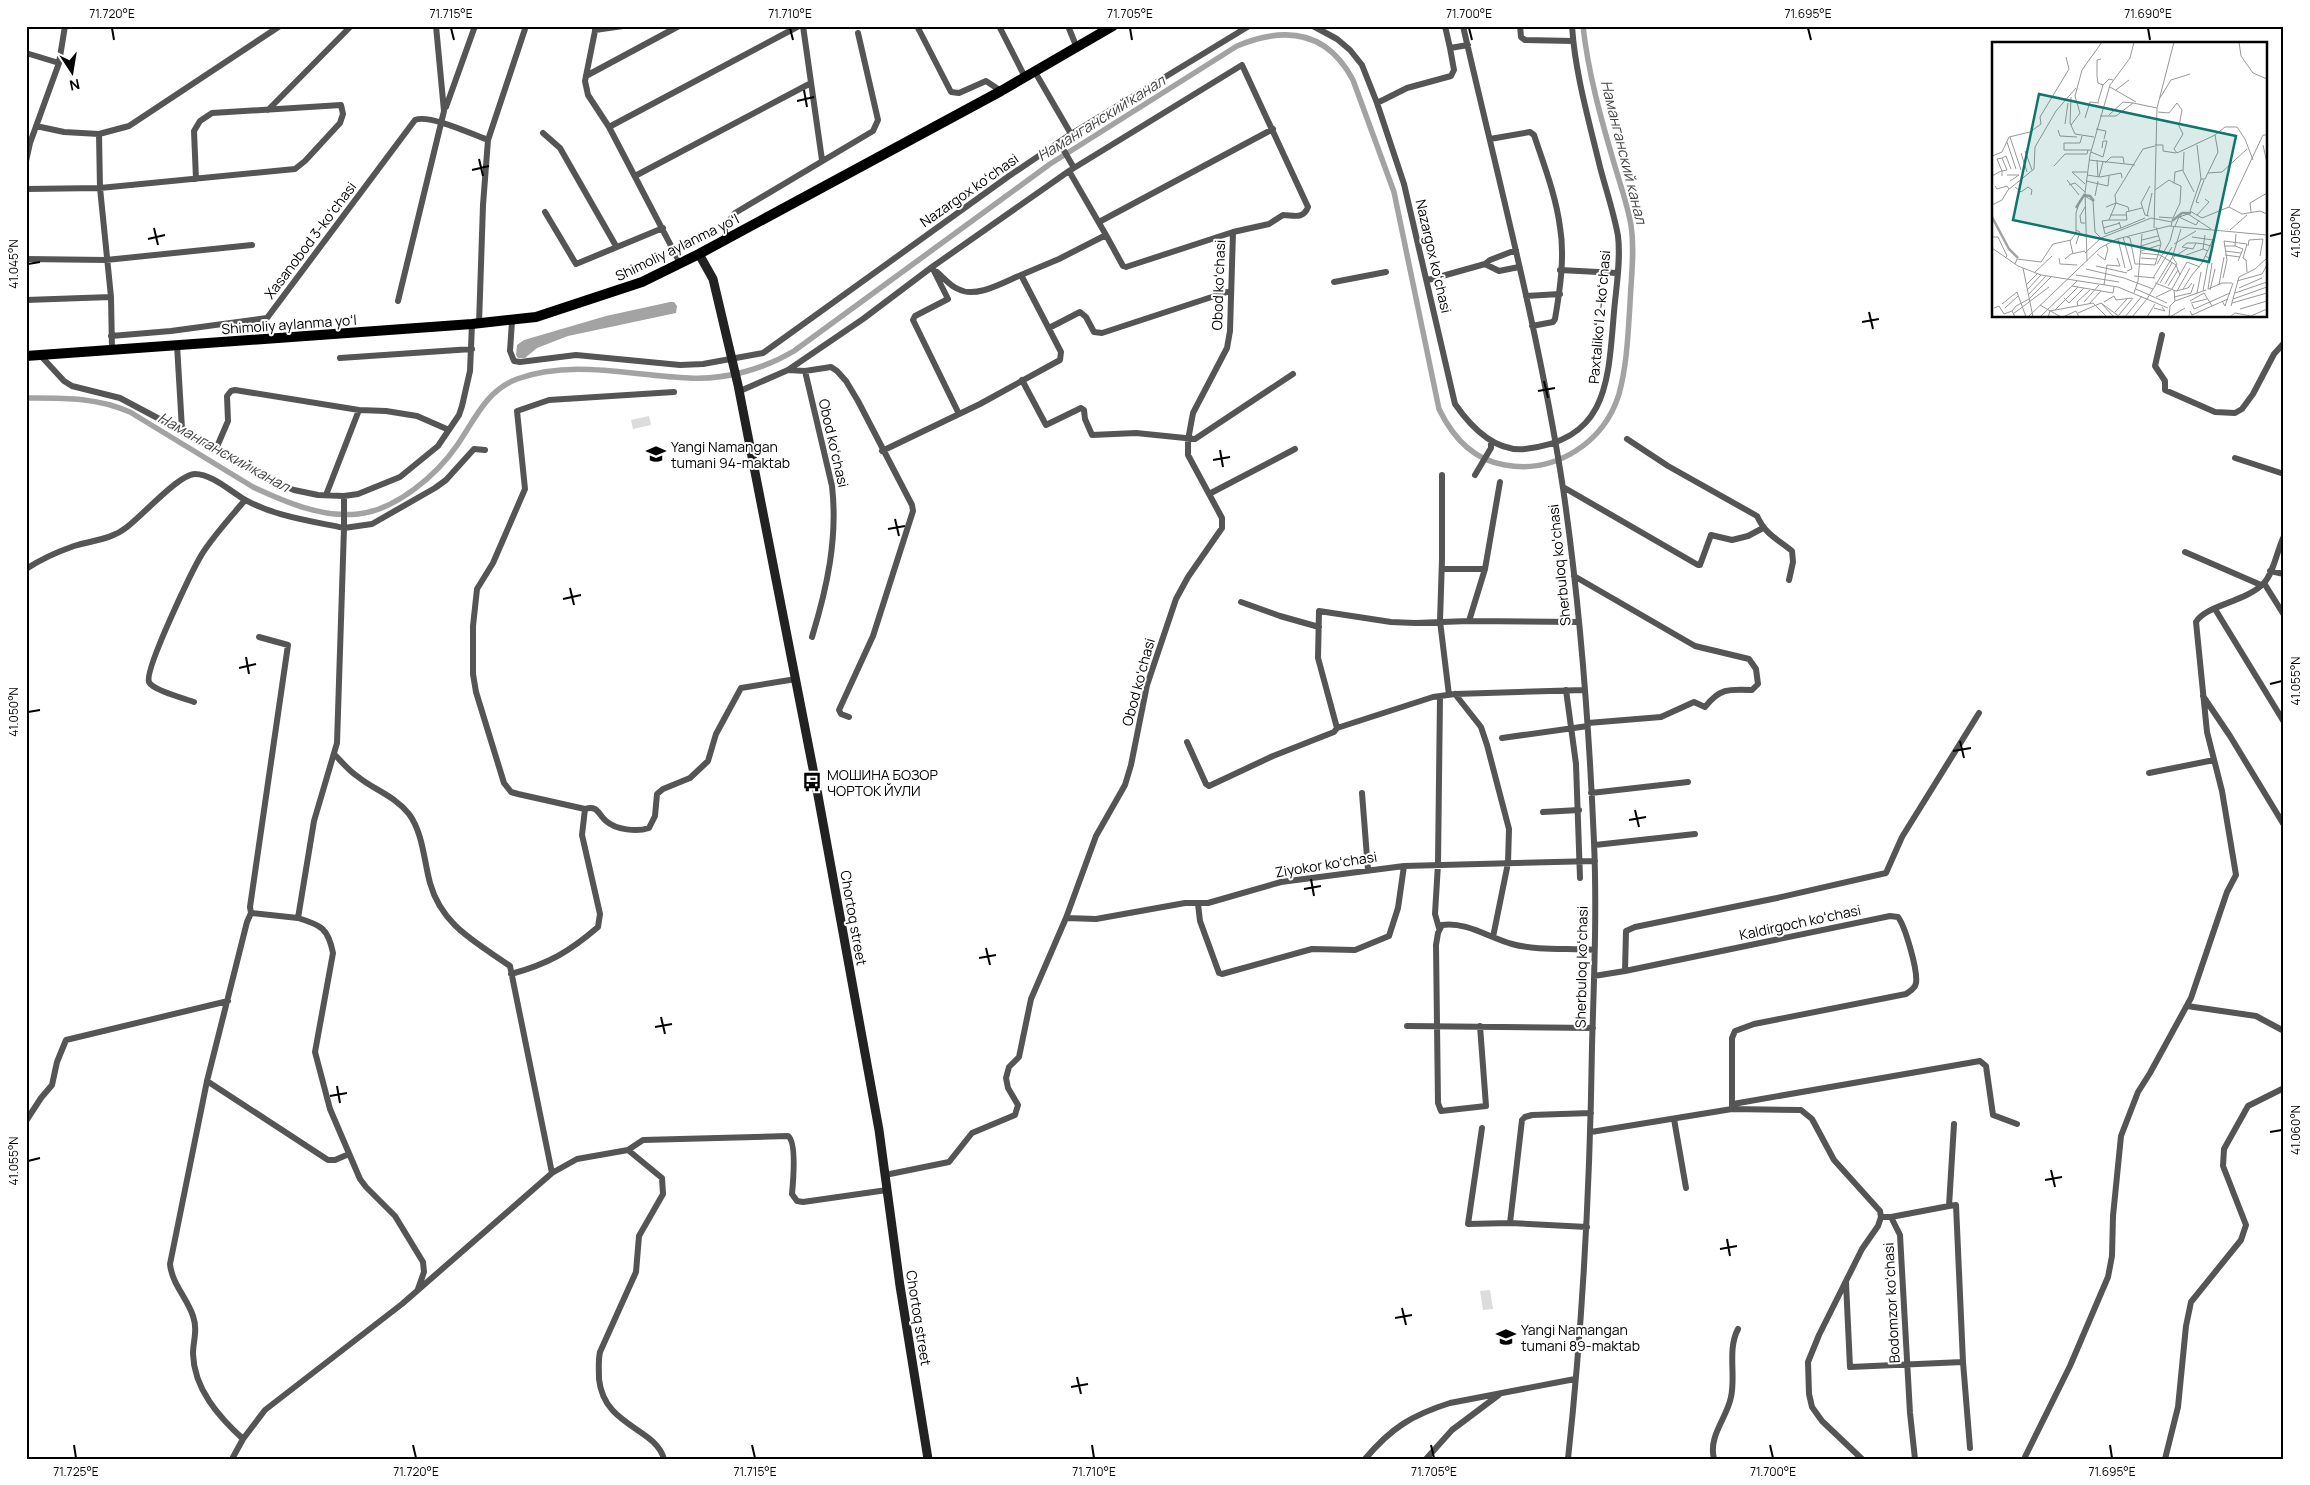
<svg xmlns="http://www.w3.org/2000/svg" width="2310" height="1485" font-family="Manrope,sans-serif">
  <rect width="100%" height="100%" fill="#fff"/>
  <path fill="#dcdcdc" d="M649,416L651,425L633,429L631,420Z
    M1490,1290L1493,1309L1483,1310L1480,1291Z"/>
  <path fill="#a3a3a3" d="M670,302H674L677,306L676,313L568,336L537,348L525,358H518L516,355L517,345L524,340L606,316Z"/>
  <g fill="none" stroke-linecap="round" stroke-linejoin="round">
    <path stroke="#a3a3a3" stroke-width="5.5" d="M26,398C63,398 96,397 130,412L253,487C285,502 322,518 358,514C396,510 437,475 458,444C475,419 486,391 517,379C573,359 632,376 689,378C725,380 764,369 794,351L1050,164L1237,46C1285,26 1327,31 1353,80L1394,192L1439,409C1453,438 1473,460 1505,465C1555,474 1604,443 1619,394C1627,365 1628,334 1630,304C1631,278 1635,251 1631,225C1627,203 1620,184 1614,163C1601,119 1588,72 1583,26"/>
    <path stroke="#555" stroke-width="6" d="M596,26L585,81L588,95L609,127L680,263
      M803,26L822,160
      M917,26L951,92L959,93L986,81L1001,91
      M999,26L1025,77
      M1068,26L1077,48
      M1313,26L1337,39L1350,50L1362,65L1377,103L1404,184L1455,404C1471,427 1494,452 1525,449C1609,440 1608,380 1614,312C1616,288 1621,261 1618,236C1614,213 1606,190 1600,167C1589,121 1575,73 1572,26
      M1445,26L1450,48
      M1463,26C1498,179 1539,332 1563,488C1580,605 1589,724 1594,842C1597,910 1594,978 1592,1046C1590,1184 1583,1321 1568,1459
      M1520,26L1521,37L1525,40L1573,41
      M595,30L623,26
      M26,53L59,63
      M1035,72L1071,134
      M586,76L679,26
      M1377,103L1407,88L1451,76L1454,70L1450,48L1468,45
      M446,107L475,26
      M268,110L351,26
      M36,126L64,132L99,134L100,188L111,297
      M609,127L799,26
      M543,133L560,148L616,246
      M99,134L129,126L280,26
      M1490,139L1530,132L1534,135C1544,165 1556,196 1560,227C1565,256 1560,290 1555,319L1553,322L1532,326
      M1059,142L1074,168
      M26,161L30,143L59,63L65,26
      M1069,171L1242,65L1308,207C1303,220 1293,215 1283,215L1269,224L1233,232
      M635,176L811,83
      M26,189L100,188L295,169L305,161L340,123L343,114L341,105L212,113L200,121L194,131L196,179
      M545,212L576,264L663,228
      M1099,222L1273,129
      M725,240V226L735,213L873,131L878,120L858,33
      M26,259L106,260L252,245
      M1485,264L1490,260L1516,250
      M933,269L948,299L915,316L913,320L959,414
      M1560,270L1617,273
      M937,272C943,277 950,286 958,289C976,299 1004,282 1021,275
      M1428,280L1485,264L1499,271L1519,267
      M1334,282L1386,272
      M1526,296L1560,294
      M26,300L111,297L112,350
      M398,301L444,111L436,26
      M512,321L510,351L514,361L520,362L576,355L680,365L703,364L763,353L1009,176L1071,134L1249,26
      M479,324L483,205L488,140L526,26
      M1049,328L1080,312L1086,317L1094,332L1102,333L1230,291
      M2162,335L2155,366L2165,381V390L2215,412L2235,413L2242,409L2253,394L2274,354L2284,343
      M111,336L171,331L267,318L415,120C429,114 472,134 488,140
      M177,345L182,429
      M40,355L64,381L72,386L120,398L244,464L270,480L294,490L318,495L344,496L358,494L400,477L438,446L459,415L462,406L470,371L472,324
      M340,358L472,349
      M788,370L805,371L831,367L837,371L846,381L858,401L912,505L913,511L873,636L839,710L841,714L849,717
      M805,371L832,486C838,538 827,588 812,637
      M1022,380L1046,425L1081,408L1084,410L1085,419L1092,435L1136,433L1195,439L1293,374
      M740,391L788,370L863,319L932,267L1069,171L1106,235
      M1627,439L1668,466L1757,516C1766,535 1776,538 1792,551L1793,562L1789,580
      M216,449L228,421L227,396L231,391L235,390L359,410L386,411L417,416L449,430
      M882,451L980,404L1060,360L1061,352L1021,275L1059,259L1106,235L1123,266L1126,267L1233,232L1230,331L1227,348L1193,413L1188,440V455L1222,518V528L1188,577L1176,599L1147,685L1131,765L1125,785L1096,836L1066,918L1031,999L1019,1057L1009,1067L1006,1078L1008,1088L1018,1105L1015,1115L972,1133L949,1162L885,1175
      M2235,458L2284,474
      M1442,475V559L1440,621L1449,695
      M1475,475L1491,448V441
      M1563,487L1698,565H1700L1711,535L1732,540L1748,536L1763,528
      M1209,494L1295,449
      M326,495L359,410
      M344,496V528L372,524L435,488L446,480L474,449L485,450
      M2185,552L2261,585
      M26,569C41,559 57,552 74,546C93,540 111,540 127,527C142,516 179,474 195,474C211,474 229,490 242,498C272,516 311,521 344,528L337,743L314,821L298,918L251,913L247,922L207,1081L170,1264C172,1284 187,1298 193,1316C198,1330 193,1341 193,1354C194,1389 219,1417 243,1439L232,1459
      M1442,569H1485
      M2270,571L2284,574
      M1574,576L1695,646L1749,659L1756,669L1758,684L1752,690C1729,689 1720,688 1705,707L1694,702L1661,717L1588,723
      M2264,583L2284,615
      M1241,602L1280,616L1319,627
      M2215,609L2284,722
      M1469,621L1485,569L1500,482
      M1566,690L1576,764L1580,878
      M1455,694L1481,727L1487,745L1509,829L1508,863L1493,937
      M2203,696L2230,736L2284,825
      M194,702C186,699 152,690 149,682C144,670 193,569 202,554C214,535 231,517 245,500
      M1337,728L1318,658L1319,611L1391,622L1415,623L1469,621L1578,622
      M1502,738L1588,726
      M1187,742L1206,784L1209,786L1273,756L1334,732L1337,728L1433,697L1455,694L1584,690
      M335,755C342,762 349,771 357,776C374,790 395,796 409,814C423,833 424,861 430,883C442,926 476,942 510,966L552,1173
      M2149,773L2214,760
      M1362,793L1368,870
      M1591,793L1688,782
      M585,809L518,794L511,792L504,783L476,692L473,674V626L477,589L493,563L525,489L517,411L549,400L674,392
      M1543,812L1579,810
      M1595,845L1695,834
      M1198,904L1200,921L1219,973L1222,974L1312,949L1355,950L1389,936L1398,908L1404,866
      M251,913L250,907L288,645L259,637
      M298,918C321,925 328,928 333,953L315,1052L330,1109L360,1179L366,1187L395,1216L423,1262L424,1272L418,1289
      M1066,918L1096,919L1185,903H1208L1281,882L1404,866L1595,861
      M1439,928L1435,914L1438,864L1440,696
      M1625,971L1626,931L1635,927L1777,898L1886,873L1902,837L1979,713
      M511,974C548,964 569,952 598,927L600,914L582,835L585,809C598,805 598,814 606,821C616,830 637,832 649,828L655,816L657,794L663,789L690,778L708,761L716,734L741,688L796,679
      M1594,976L1625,971L1890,916L1898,917C1905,926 1918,970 1916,983C1915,989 1910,991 1906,994L1754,1024L1735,1031L1732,1038V1109
      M2187,1006L2256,1016L2284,1031
      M1407,1026L1593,1028
      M1480,1026L1486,1106L1441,1111L1438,1103L1436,945L1438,933L1442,925C1465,921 1490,938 1512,944C1538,951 1568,948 1594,950
      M207,1081L328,1160H335L349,1154
      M1733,1104L1980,1061L1986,1066L1993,1115L2017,1124
      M1674,1119L1686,1188
      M26,1121L41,1098L52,1085L57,1062L66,1040L228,1001
      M1482,1128L1468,1224L1510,1223L1587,1227
      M1591,1132L1732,1109L1801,1110L1812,1119L1834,1160L1880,1211L1881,1217H1891L1900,1235L1910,1413L1915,1459
      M628,1150L643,1140L788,1136C797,1142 793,1183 792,1194L797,1201L803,1202L887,1190
      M1949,1206L1956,1205L1963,1362L1970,1448
      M1891,1217L1949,1206L1954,1124
      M1510,1223L1522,1120L1525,1117L1532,1115L1591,1113
      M1846,1283L1850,1367L1963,1362
      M243,1439L265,1410L402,1304L552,1173L577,1159L628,1150L662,1178L663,1194L639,1236L636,1272L600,1352C598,1361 599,1370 599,1379C604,1427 655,1427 664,1459
      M1365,1459C1391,1428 1412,1415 1450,1403L1575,1379
      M1426,1459L1452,1430L1500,1394
      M1714,1459C1708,1436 1727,1418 1731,1397C1736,1375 1727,1350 1738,1329
      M1862,1459L1822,1421L1812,1407L1809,1394L1808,1362L1819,1335L1862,1249L1878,1226L1881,1217
      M2024,1459L2070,1366L2108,1277L2112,1256L2113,1216L2121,1136L2138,1092L2150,1073L2191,998L2227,892L2236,875L2222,791L2207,732L2196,622C2206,605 2246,602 2264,583C2274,572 2277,550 2284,536
      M2165,1459L2178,1407L2186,1326L2191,1302L2241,1240L2246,1225L2223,1166L2224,1149L2248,1106L2284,1088"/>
    <path stroke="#222" stroke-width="9" d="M699,254L713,279L738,385L815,779L879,1130L900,1286L928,1459"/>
    <path stroke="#000" stroke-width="10" d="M26,356L472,324L536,317L642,282L699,254L1001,91L1113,26"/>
  </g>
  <path fill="none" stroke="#000" stroke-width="2" d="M112,28L114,40M451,28L454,40M790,28L793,40M1130,28L1132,40M1469,28L1472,40M1808,28L1811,40M2148,28L2150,40M804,90L807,107M797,101L814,97M479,159L483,176M472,170L489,166M154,228L158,245M2270,236L2282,233M148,239L165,235M28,264L40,262M1869,312L1873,329M1862,322L1879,319M1544,381L1548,398M1538,391L1555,388M1220,450L1223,467M1213,460L1230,457M895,519L899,536M888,529L905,526M570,588L574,605M563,599L581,595M246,657L249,674M239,668L256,664M2270,684L2282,681M28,712L40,710M1960,741L1964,758M1953,751L1971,748M1635,810L1639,827M1629,820L1646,817M1311,879L1314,896M1304,889L1321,886M986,948L990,965M979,958L996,955M661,1017L665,1034M655,1027L672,1024M337,1086L340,1103M330,1096L347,1093M2270,1132L2282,1130M28,1161L40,1158M2051,1170L2055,1187M2045,1180L2062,1177M1727,1239L1730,1256M1720,1249L1737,1246M1402,1308L1406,1325M1395,1318L1412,1315M1077,1377L1081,1394M1071,1387L1088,1384M74,1445L76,1458M413,1445L416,1458M752,1445L755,1458M1092,1445L1094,1458M1431,1445L1434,1458M1770,1445L1773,1458M2110,1445L2112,1458"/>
  <defs>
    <symbol id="school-bare" viewBox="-9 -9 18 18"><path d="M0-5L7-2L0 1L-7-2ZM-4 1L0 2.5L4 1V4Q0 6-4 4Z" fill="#000" stroke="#fff" stroke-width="2.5" paint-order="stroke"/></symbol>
    <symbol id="bus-bare" viewBox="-9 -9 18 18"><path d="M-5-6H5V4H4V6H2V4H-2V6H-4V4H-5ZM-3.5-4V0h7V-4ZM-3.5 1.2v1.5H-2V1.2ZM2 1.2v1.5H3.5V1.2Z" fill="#000" stroke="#fff" stroke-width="2.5" paint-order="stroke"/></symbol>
  </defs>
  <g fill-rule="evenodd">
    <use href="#school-bare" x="642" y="440" width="28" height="28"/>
    <use href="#bus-bare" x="798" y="768" width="28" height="28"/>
    <use href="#school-bare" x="1492" y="1323" width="28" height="28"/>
  </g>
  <g text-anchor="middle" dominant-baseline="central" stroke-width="4" stroke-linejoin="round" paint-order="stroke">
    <g font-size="14" fill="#000" stroke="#fff">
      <text transform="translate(969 190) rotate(-35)">Nazargox koʻchasi</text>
      <text transform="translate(310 240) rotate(-53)">Xasanobod 3-koʻchasi</text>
      <text transform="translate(677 247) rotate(-26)">Shimoliy aylanma yoʻl</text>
      <text transform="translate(1434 256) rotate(77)">Nazargox koʻchasi</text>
      <text transform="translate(1218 285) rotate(-88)">Obod koʻchasi</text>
      <text transform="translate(1599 317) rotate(-85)">Paxtalikoʻl 2-koʻchasi</text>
      <text transform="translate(289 324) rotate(-4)">Shimoliy aylanma yoʻl</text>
      <text transform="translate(834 443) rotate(77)">Obod koʻchasi</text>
      <text transform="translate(1559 565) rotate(-96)">Sherbuloq koʻchasi</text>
      <text transform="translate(1138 682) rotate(-75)">Obod koʻchasi</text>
      <text transform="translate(1326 864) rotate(-9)">Ziyokor koʻchasi</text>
      <text transform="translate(854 918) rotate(80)">Chortoq street</text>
      <text transform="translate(1800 922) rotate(-12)">Kaldirgoch koʻchasi</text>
      <text transform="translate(1581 967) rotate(-89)">Sherbuloq koʻchasi</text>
      <text transform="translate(1891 1303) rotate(-93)">Bodomzor koʻchasi</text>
      <text transform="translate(919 1318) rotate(81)">Chortoq street</text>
    </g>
    <g font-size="14" fill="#000" stroke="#fff" text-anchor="start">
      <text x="671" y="446">Yangi Namangan<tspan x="671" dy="16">tumani 94-maktab</tspan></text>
      <text x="827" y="774">МОШИНА БОЗОР<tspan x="827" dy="16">ЧОРТОК ЙУЛИ</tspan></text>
      <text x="1521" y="1329">Yangi Namangan<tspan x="1521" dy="16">tumani 89-maktab</tspan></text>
    </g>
    <g font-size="15" font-style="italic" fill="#444" stroke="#fff">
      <text transform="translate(1101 118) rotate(-32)">Наманганский канал</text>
      <text transform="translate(1624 152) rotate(76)">Наманганский канал</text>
      <text transform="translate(224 452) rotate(29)">Наманганский канал</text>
    </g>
  </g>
  <g transform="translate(1992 42)">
    <rect width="275" height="275" fill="#fff"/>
    <path fill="none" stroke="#a3a3a3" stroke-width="2.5" d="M84,166L92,153L98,154L102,159M0,175L17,207L26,216M180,179L190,171H199"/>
    <path fill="none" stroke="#999" stroke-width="1" d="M247,0L249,14L261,31L275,37M109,17L105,18V34L106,41L111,43M118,45L144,60M124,48L137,38M79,55L78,81L83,92L102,95M168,56L179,38L198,32M106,60L111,43L117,37L121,38M166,70L177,71L185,61L190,68L187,84L191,92L182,107L185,111L223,93M117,73L131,60L141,61M108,74H124L141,61L165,66M93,76L98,60L107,61M73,82L76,61M79,83L88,71L83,54L90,28L110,0M104,87L114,89L112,97M66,88L68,94L85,95M275,93H271L237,165L250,172L268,169L275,172M90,94L88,101H72V108H99M18,95L29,128M15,100L24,127M163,103H171V109L184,111M205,103L209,137M271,103L275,121M33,109L40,128M99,110L111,115L115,99H111L110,106M192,110L191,129L202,150M29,111L35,130M0,114L10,110L17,95L38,90L49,82L48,75L77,27L74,15M10,116L14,114L19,127M97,118L143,123M105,118L106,135M113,121L119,115H131L132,121M62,124L73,112H95L96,108M216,131L230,130L255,107M15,133H27L18,139M95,133L108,135L129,131L130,136M0,134L7,130L10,129L15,128L10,116L5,117L10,129V134M107,135L111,120M75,138L87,153M94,139L116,144L117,134M93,142L80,130H95M77,143L83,141L93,150M3,144L5,147L15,144L17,147M23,145L29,150L36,145L40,148L39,153M163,148L177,138L182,141L183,130L191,128M93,154L101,159L103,190L109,196L159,176L180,180L179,184M103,154L106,139M207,161L204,160L212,138M0,163L10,158L16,148L42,127L43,105L64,69L84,46M93,165L88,174L89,181H93M114,165L124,161L136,165L137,169M237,165L210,176L198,169L209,137H213L226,110L223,93L233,85H245L253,97L261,118M150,166L134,170L135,178H117L124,161L123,153L151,107L163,104M259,170L258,161L275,151M118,173H134M205,173L217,160L213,157M155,174L160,151M157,174L153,173L149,161L158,144M167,175L181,176L188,161L189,144L182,141M187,175L204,183L207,178M117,178L110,179L113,192L129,186M127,180L129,186L153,176M183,184L187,175L196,172L219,187M111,186L128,181M162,186L165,66L182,0M238,188L255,173M213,193L211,207L216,209M0,195H6L15,214L13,216M131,195L140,227L135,229M135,195L138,196L143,222H148M200,195L221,198M126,197L133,226M150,198L166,194M204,201L201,207L190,205L195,201H204L212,202L219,204M84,202L88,190L84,188M182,202L204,189M149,204L168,198M232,204H243L244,192M243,204L251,207L246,219M256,204L257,198L271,197M0,206L26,224L49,233L126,245L176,266M149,209L168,203M233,209L249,211M93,211L109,196M149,211L168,213L184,223L188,233M81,212L78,199L84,191V171L88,158L93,154M105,212L113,218L116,207L114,203M194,213L211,207M233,213L248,215M268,214L271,197M67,216L68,222L85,223M149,216L164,217M180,216L196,206M73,217L79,212L93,209M95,219L93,151L98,113L118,43L138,16L142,0M220,221L216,247L230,241H240M23,222L25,217L49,220L61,202L79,198M148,222L163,223L169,202L164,185M165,222L178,199L182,184M104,224L135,231M31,226L41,275M94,227L132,236L161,247M42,231L60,214M84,233L127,240M200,233L210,221L223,193M142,234L163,236M161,236L180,205M231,236L235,218L232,199L255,202L251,216L254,218L255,230M245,239L270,232L275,223M163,241L184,249L196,246L200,241M168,241L180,221M173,242L185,222L181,216M34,243L45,232M112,243L115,223L128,224L125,216M227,243L232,215M80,244L121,251L122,245M176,244L186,228M247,246L270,236M144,247L175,261M180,247L195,220L208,225M191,247L200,233M35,248L49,233M182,248L183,259L214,248M218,248L223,227M185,249L198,226M211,249L217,216L213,214M25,250L34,275M142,251L146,239L150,192M205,251L209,230M243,251L275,240M36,253L54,234M164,255L179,248M182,255L199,251L202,242M72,256L77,261L92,246M241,257L275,245M198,259L212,251L220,264L236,257M230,259L233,264L241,241M92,260L107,243M112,260L122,254L124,258L140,256M109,261L128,275M109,261L122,275M199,261L215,257M240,261L275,251M10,262L25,250M97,262L109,249M200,262L202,267L238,251M48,263L69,275M86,264L85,260L98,248M239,264L247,235L263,227L275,216M2,266L7,264L12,272L20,269M13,266L26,254M162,266L173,269L170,265M248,267L275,259M63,268L86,245M198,269L200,273L220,264M123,270L135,257M86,271L109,261M21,272L57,245M127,273L141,256M23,275L20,269L24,264L37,257L59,235M36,275L108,206L125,197L177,184L275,193M48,275L85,239M56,275L58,269L101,261L115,275M71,275L84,269L87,275M133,275L150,254M140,275L155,257L180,216L189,187M155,275L163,262M177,275L178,264L183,259M178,275L193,266M238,275L243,271L259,274L275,267"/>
    <path fill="#0f766e" fill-opacity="0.15" stroke="#0f766e" stroke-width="2.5" d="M47,52L244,94L217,220L21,178Z"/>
    <rect width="275" height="275" fill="none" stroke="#000" stroke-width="2.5"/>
  </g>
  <rect width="2310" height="1485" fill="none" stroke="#ffffff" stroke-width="55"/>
  <g transform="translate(72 72) rotate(168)" stroke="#ffffff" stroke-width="4" paint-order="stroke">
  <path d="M0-4L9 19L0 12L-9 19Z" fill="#000000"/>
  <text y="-8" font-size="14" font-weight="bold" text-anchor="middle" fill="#000000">N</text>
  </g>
  <rect x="28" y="28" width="2254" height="1430" fill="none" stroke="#000" stroke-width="2"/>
  <g font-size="12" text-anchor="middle" fill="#000">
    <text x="112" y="18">71.720°E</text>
    <text x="451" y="18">71.715°E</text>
    <text x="790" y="18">71.710°E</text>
    <text x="1130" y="18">71.705°E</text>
    <text x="1469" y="18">71.700°E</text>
    <text x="1808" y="18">71.695°E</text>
    <text x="2148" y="18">71.690°E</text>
    <text transform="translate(2296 233) rotate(-90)" y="4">41.050°N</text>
    <text transform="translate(14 264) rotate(-90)" y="4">41.045°N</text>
    <text transform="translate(2296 681) rotate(-90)" y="4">41.055°N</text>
    <text transform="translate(14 712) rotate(-90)" y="4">41.050°N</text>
    <text transform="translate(2296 1130) rotate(-90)" y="4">41.060°N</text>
    <text transform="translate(14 1161) rotate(-90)" y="4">41.055°N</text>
    <text x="76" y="1476">71.725°E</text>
    <text x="416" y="1476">71.720°E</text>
    <text x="755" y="1476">71.715°E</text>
    <text x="1094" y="1476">71.710°E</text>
    <text x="1434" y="1476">71.705°E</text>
    <text x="1773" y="1476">71.700°E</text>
    <text x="2112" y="1476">71.695°E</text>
  </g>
</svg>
